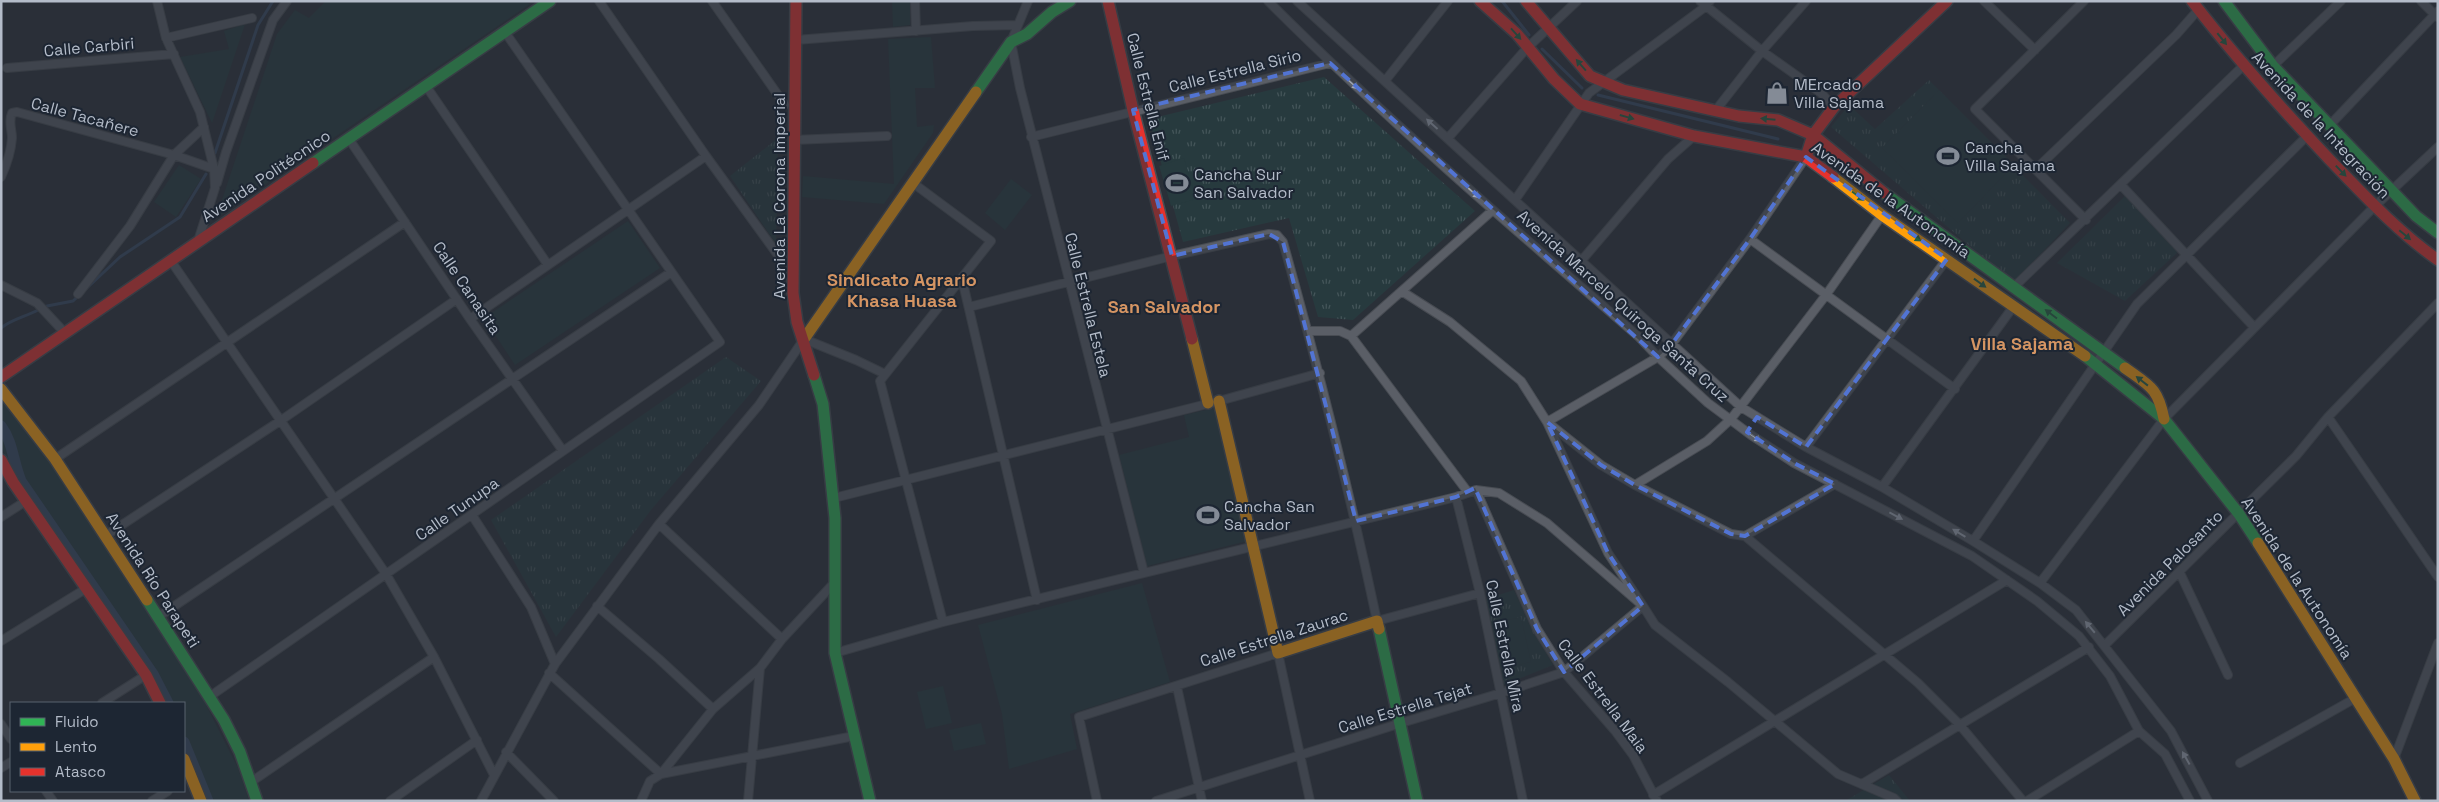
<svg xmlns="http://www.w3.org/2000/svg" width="2439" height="802" font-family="'Space Grotesk',sans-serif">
  <defs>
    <pattern id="grass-tufts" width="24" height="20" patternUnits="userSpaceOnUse" patternTransform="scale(1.25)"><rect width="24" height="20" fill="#273a3e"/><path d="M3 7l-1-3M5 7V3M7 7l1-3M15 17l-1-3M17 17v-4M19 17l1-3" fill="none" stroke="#445559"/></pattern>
  </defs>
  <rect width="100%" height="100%" fill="#2a3038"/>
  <path fill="url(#grass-tufts)" d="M1324,77L1475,211L1353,320L1318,317L1289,218L1183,242L1149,119Z
    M1929,80L2070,223L2013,283L1831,127L1849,105L1875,129Z
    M778,138L776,244L730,176Z
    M2125,196L2178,252L2125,301L2057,263Z
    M726,357L761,381L651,510L556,637L491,520Z
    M1514,590L1531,627L1553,665L1504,685L1486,599Z
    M1889,775L1910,801H1845Z"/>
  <path fill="#273a3e" d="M326,1H522L530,4L216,218L277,34L295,10L309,18Z
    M892,1H910V25L893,27Z
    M245,24L212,123L180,57L229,49L224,31Z
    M931,37L935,88H915L917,127L934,125L933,133L884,204L802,197L803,176L894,184L888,39Z
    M1939,90L2014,165L1958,223L1882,148Z
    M1184,158L1196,199L1171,206L1159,166Z
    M179,165L201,179L176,217L154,202Z
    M1011,179L1032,195L1005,230L985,213Z
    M628,221L660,268L515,365L484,318Z
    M1,399L54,468L201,695L238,768L249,801H205L184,748V703H166L162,695L19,484L1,446Z
    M1214,408L1247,541L1147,566L1119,455L1189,437L1184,415Z
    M1142,583L1170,682L1070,714L1077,749L1009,769L1002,714L978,625Z
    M1521,617L1531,662L1504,668L1494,623Z
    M943,686L952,723L926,729L917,692Z
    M981,723L986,744L954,751L949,730Z"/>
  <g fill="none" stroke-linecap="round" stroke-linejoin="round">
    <path stroke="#384963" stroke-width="3" d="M1502,1L1529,35
      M1542,49L1582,88
      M1598,95L1778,139
      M215,153L258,25L273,1
      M47,306L73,301L120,257L180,217L206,174
      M1,328C12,319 25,317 38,310"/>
    <path stroke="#384963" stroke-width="11" d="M1,426C13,442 13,462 21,481L153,674L168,703
      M184,742L208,801"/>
    <defs>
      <path id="street" d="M157,1L166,38L200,112L214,169L215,188L198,241
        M599,1L706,156L780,258
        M712,1L785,105
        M915,1L916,31
        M1028,1L1011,42L1020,88L1144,573
        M1268,1C1386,119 1513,228 1639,337L1658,357L1708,403L1751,435L1794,463L1972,556L2037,601L2079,636L2110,676L2139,731L2165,754L2190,801
        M1297,1L1741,407L1806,447L1882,487L1973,541L2040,583L2076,610L2171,731L2208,801
        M1700,1L1762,51L1821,93L1834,107
        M1984,1L2035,50
        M2084,1L1975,109L2086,220
        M2421,1L2437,17
        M166,38L252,18
        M796,40L973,26L1017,25
        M2273,66L2341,1
        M7,68L174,54
        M1385,81L1448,1
        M426,86L548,265
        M1716,110L1762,51L1806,1
        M2329,126L2438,11
        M1031,137L1330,63
        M1448,138L1527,48L1577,1
        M349,139L470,319L563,451
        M794,140L887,136
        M2037,168L2176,35L2198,10
        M1,177C7,164 11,152 12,138C12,129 8,122 12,113L17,112L174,155L214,169
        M217,183L226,152L273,20L287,1
        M913,183L991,241L880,381L943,622
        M2121,185L2254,327
        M1515,200L1589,93L1705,7L1710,1
        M1750,239L1955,389
        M1582,260L1668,159L1694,136
        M171,261L386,574L434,657L494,775
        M962,279L1037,600
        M1,285L37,303L65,333
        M2015,286L2243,66
        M1403,292L1450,322L1521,381L1547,422L1601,465L1635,485L1731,534L1745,536L1918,683L1959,724L2023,801
        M78,294L130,226L174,155L204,127
        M969,307L1172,256L1269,234L1277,235L1283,242C1318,367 1350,493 1377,621L1480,593
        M470,319L706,156
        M1308,331H1340L1351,336L1467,491
        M1351,336L1493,210
        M2328,417L2438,577
        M1806,447L1947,259
        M55,459L405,222
        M1635,485L1707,441L1731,419L1826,295L1882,215
        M1882,487L2013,307
        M1476,490L1537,629L1564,672L1616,732L1633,755L1657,801
        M1456,497L1480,593L1523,801
        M834,498L1219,401L1320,373
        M472,515L531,607L555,664
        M1,517L26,501
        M659,524L782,639
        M105,536L280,421L457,299
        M1745,536L1835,484
        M1973,541L2137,304L2307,136
        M2180,573L2228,675
        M2040,583L2164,419L2375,206L2438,147
        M597,606L659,659L713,709
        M158,617L670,273
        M1,641L87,588
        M2105,645L2296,456L2328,417L2438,303
        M835,653L943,622L1456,497L1476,490L1499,493L1547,523L1643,606L1655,625L1728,682L1838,774L1894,798L1897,801
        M549,673L661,774L854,736
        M1177,687L1202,801
        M209,697L720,342L505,32
        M102,703L146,675
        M1,724L11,739
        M506,752L554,801
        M2394,759L2438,643
        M2240,763L2354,699
        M1,768L11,762
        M251,782L434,657
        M1862,784L2089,647
        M46,791L53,801
        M1653,795L2007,580
        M152,801L168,791
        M390,801L477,740
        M481,801L555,664L659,524L759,405L804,339L856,360L885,374
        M641,801L650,781L661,774L713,709L760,668
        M748,801L760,668L782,639L835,582
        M1097,801L1079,717L1278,653L1310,801
        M1156,801L1401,723L1501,693L1564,672L1643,606L1608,553L1547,422L1658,357L1671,345L1750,239L1806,157
        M2027,801L2139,731"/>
      <path id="fast" d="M2224,1L2273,66L2416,216L2438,233
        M976,92L1011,42L1027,34L1052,12L1070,1
        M313,163L550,1
        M1884,193L2125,368
        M2085,356L2164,419L2239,514L2258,543
        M814,375L823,404L835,518V653L870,801
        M147,600L224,720L240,752L257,801
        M1379,629L1417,801"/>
      <path id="slow" d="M1833,177L1882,215L2085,356
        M804,339L976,92
        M1192,339L1208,403
        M2125,368C2150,386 2158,388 2164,419
        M1,389L55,459L147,600
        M1219,401L1278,653L1377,621L1379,629
        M2258,543L2394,759L2415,801
        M184,759L201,801"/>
      <path id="jam" d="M796,1L793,293L797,322L814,375
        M1108,1L1133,110L1192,339
        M1480,1L1517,34L1554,79L1580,104L1694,136L1806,157L1833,177
        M1526,1L1590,76L1623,90L1739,116L1778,120L1813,135L1884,193
        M2192,1C2235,57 2281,108 2329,159C2364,195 2397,231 2438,260
        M1806,157L1813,135L1834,107L1947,1
        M1,377L313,163
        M1,460L13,482L146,675L160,703"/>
    </defs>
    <use href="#street" stroke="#484c53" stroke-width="10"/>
    <use href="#fast" stroke="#484c53" stroke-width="14"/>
    <use href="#slow" stroke="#484c53" stroke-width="14"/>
    <use href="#jam" stroke="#484c53" stroke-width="14"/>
    <use href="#street" stroke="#5a5e66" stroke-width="8"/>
    <use href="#fast" stroke="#30b455" stroke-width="11"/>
    <use href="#slow" stroke="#ff9f0a" stroke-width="11"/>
    <use href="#jam" stroke="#e5322d" stroke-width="11"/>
  </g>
  <defs><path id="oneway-solid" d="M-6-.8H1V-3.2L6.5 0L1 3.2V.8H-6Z" transform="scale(1.25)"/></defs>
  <g fill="#255f41">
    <use href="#oneway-solid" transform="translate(1516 34) rotate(48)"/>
    <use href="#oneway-solid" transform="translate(2222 39) rotate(51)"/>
    <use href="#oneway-solid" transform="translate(1581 65) rotate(-131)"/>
    <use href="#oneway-solid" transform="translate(1627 117) rotate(16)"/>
    <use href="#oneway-solid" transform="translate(1768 119) rotate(-175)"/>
    <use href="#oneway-solid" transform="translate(2341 171) rotate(46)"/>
    <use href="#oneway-solid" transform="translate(1858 196) rotate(37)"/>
    <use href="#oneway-solid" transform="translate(2405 235) rotate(40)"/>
    <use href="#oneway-solid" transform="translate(1915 237) rotate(34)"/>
    <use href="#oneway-solid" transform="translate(1980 283) rotate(36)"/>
    <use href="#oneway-solid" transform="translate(2051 314) rotate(-143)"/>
    <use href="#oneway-solid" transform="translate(2142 381) rotate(-142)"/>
  </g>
  <g fill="#a2a9b5">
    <use href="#oneway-solid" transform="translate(1353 84) rotate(42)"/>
    <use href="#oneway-solid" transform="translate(1432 124) rotate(-138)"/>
    <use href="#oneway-solid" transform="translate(1474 193) rotate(41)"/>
    <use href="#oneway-solid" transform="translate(1755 437) rotate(35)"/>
    <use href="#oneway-solid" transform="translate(1896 516) rotate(28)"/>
    <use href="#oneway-solid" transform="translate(1959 533) rotate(-149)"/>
    <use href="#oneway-solid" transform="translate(2090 627) rotate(-130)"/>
    <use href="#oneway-solid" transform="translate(2186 758) rotate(-119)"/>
  </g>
  <path d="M0 0H2439V802H0ZM1330,63L1658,357L1671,345L1750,239L1806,157L1947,259L1806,447L1757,417L1747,432L1794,463L1835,484L1745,536L1731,534L1635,485L1601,465L1547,422L1608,553L1643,606L1564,672L1537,629L1475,488L1456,497L1356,521L1283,242L1269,234L1172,256L1133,110Z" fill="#2a3038" fill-opacity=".55" fill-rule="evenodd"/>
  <path fill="none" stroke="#5274d3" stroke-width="4" stroke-dasharray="10 6" stroke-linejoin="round" d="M1330,63L1658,357L1671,345L1750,239L1806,157L1947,259L1806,447L1757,417L1747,432L1794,463L1835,484L1745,536L1731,534L1635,485L1601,465L1547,422L1608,553L1643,606L1564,672L1537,629L1475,488L1456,497L1356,521L1283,242L1269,234L1172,256L1133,110Z"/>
  <defs>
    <symbol id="shop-bare" viewBox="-9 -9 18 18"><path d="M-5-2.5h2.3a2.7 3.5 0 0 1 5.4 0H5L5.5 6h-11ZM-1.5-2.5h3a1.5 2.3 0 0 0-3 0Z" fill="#848b96" stroke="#1d2633" stroke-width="2.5" paint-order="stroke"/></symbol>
    <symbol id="stadium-bare" viewBox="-9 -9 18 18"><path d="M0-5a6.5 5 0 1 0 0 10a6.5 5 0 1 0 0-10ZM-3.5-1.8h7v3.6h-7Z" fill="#848b96" stroke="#1d2633" stroke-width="2.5" paint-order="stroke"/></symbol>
  </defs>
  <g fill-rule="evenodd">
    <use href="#shop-bare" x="1761" y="77" width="32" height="32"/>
    <use href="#stadium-bare" x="1932" y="140" width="32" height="32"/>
    <use href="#stadium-bare" x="1161" y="167" width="32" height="32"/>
    <use href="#stadium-bare" x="1192" y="499" width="32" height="32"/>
  </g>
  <g text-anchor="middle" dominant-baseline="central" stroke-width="4" stroke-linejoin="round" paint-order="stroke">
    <g font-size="16" fill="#b4bcc9" stroke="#1d2633">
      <text transform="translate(89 47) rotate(-5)">Calle Carbiri</text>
      <text transform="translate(1235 71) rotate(-14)">Calle Estrella Sirio</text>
      <text transform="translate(1148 97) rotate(76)">Calle Estrella Enif</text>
      <text transform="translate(85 117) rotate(15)">Calle Tacañere</text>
      <text transform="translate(2321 125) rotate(47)">Avenida de la Integración</text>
      <text transform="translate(266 176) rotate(-34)">Avenida Politécnico</text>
      <text transform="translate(779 196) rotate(-90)">Avenida La Corona Imperial</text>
      <text transform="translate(1891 200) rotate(35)">Avenida de la Autonomía</text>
      <text transform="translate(467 288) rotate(56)">Calle Canasita</text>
      <text transform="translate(1088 305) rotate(76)">Calle Estrella Estela</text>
      <text transform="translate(1623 306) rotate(42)">Avenida Marcelo Quiroga Santa Cruz</text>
      <text transform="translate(457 509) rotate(-35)">Calle Tunupa</text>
      <text transform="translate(2170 563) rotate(-45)">Avenida Palosanto</text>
      <text transform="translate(2297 578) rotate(57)">Avenida de la Autonomía</text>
      <text transform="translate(153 580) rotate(57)">Avenida Río Parapeti</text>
      <text transform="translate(1274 638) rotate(-18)">Calle Estrella Zaurac</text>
      <text transform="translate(1505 646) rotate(78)">Calle Estrella Mira</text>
      <text transform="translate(1603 696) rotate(53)">Calle Estrella Maia</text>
      <text transform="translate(1405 708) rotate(-17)">Calle Estrella Tejat</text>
    </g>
    <g font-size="16" fill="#b4bcc9" stroke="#1d2633" text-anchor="start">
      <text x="1794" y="84">MErcado<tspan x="1794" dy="18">Villa Sajama</tspan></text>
      <text x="1965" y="147">Cancha<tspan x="1965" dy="18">Villa Sajama</tspan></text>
      <text x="1194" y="174">Cancha Sur<tspan x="1194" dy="18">San Salvador</tspan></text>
      <text x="1224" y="506">Cancha San<tspan x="1224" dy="18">Salvador</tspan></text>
    </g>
    <g font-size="18" font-weight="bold" fill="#d59563" stroke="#1d2633">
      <text x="902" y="279">Sindicato Agrario<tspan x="902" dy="21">Khasa Huasa</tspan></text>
      <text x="1164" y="306">San Salvador</text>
      <text x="2022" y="343">Villa Sajama</text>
    </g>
  </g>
  <rect width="2439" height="802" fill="none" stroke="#b4bcc9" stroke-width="5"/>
  <rect x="10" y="702" width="175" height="90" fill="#1d2633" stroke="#59626f"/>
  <rect x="20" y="718" width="25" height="8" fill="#30b455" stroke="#59626f"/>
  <text x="55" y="727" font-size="15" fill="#b4bcc9">Fluido</text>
  <rect x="20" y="743" width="25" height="8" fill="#ff9f0a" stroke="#59626f"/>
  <text x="55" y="752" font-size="15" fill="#b4bcc9">Lento</text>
  <rect x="20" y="768" width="25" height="8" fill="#e5322d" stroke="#59626f"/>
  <text x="55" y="777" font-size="15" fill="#b4bcc9">Atasco</text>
</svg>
